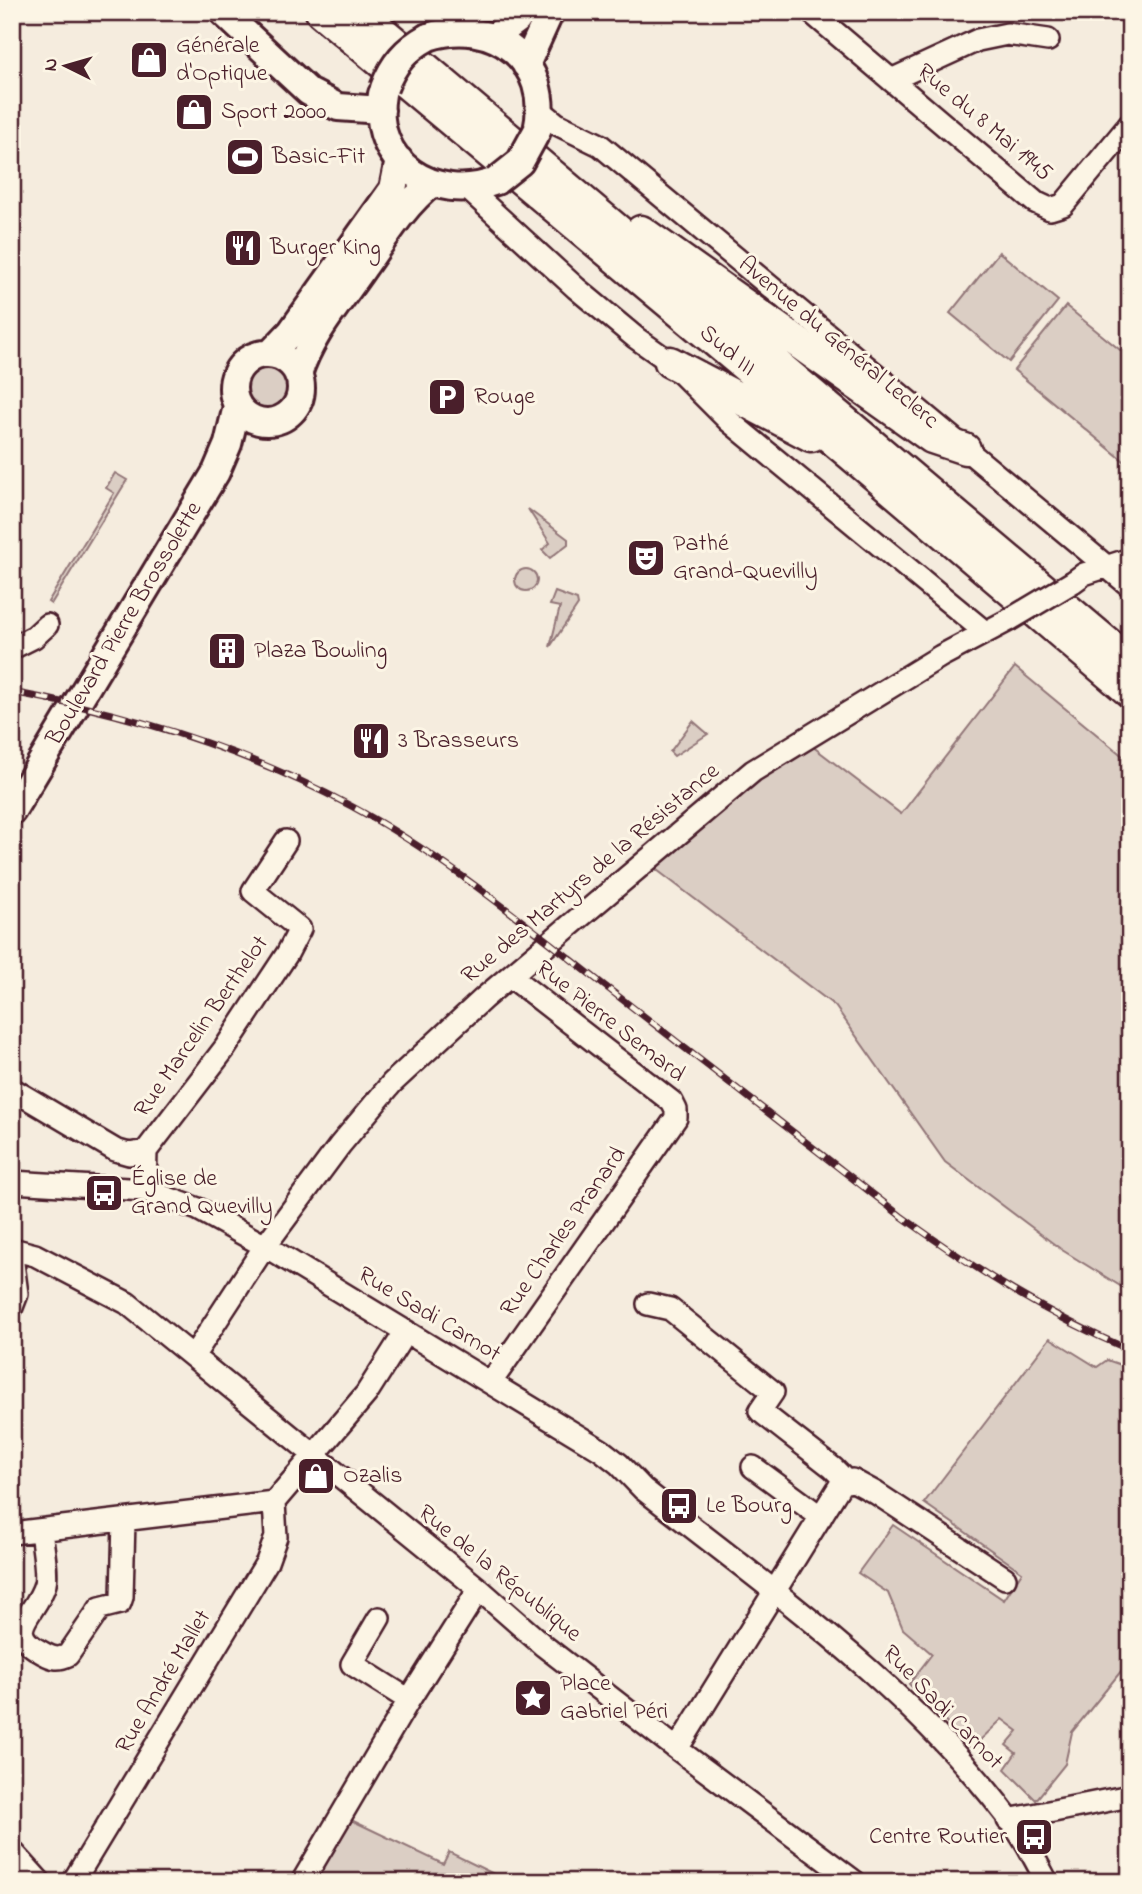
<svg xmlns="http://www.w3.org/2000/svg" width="1142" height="1894" font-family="'Indie Flower',sans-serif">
  <rect width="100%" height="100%" fill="#f5ecde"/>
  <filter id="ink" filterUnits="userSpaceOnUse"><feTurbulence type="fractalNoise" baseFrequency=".0143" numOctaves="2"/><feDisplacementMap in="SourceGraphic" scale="14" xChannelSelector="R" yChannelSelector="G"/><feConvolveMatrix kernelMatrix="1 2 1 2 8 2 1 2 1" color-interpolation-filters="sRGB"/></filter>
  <g filter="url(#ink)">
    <path fill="#dbcec4" stroke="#927678" stroke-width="2" d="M999,252L1058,301L1009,362L950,313Z
      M1066,306L1130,358V466L1014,370Z
      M242 387a24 24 0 1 1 48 0a24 24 0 1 1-48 0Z
      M115,473L127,480L51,604L48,602L114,493L106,488Z
      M528,509L568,539V544L550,558L542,550L550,543Z
      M515 580a11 11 0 1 1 22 0a11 11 0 1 1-22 0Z
      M555,592L577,600L578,605L550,647L560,607L550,605Z
      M1015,667L1130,762V1292L1062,1250L945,1162L835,1006L653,867L749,786L812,746L901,814Z
      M693,721L708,734L674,756L670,752Z
      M1050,1338L1097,1367L1107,1360L1130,1368V1668L1126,1665L1072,1732L1065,1764L1036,1800L1005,1769L1016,1753L1006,1745L1018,1731L1002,1719L972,1748L909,1684L932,1654L903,1629L888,1593L858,1573L893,1525L1004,1600L1022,1572L924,1503Z
      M349,1819L443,1864L449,1852L510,1882H312Z"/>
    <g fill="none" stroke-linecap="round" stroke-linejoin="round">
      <defs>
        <path id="minor" d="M811,12L1035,202L1050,209L1063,205L1130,124
          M891,80L978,40L1007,34L1048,40
          M540,110L557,124L600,145L1130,586
          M468,189L576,288L636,338L670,362L729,421L985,632
          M1073,582L1084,574L1130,559
          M12,648L34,637L47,625
          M12,1089L115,1150L129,1154L146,1151
          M12,1182L145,1190L198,1209L265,1246L601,1450L619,1464L643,1489C773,1591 921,1695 1018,1831C1029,1847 1038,1865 1047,1882
          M145,1190L146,1151L225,1048L287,954L300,929L253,891L286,841
          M12,1249L35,1255L127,1303L479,1589L544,1646L677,1749L855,1882
          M12,1256L17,1294L12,1307
          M648,1304L670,1309L773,1392L760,1411L833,1468L847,1482
          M194,1355L265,1246L340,1145L392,1083L484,998L753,771L941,656L1009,620
          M491,1382L676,1118V1110L672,1102L510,976
          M753,1467L821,1517
          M41,1530C42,1543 48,1572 45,1584C36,1616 0,1630 43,1653C52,1658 58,1660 68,1655L100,1608L120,1603L122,1597L124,1520
          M12,1533L274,1502L366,1394L406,1331
          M379,1618L352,1664L409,1700
          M677,1749L841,1484L852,1480L876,1493L1005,1578
          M1008,1820L1130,1796
          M12,1851L40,1882
          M73,1882L267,1562L276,1537L274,1502
          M302,1882L409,1700L479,1589"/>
        <path id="major" d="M223,12L309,92L338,107L381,110
          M428,37C493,15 553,62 537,131
          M494,37L517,20L522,12
          M526,65L550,12
          M382,94C370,163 434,204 496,181
          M270,354L291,332L393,189L399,160
          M233 388a34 34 0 1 1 68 0a34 34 0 1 1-68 0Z
          M298,375C310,335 340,302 363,268C384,239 403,206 431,184
          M12,811L216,472L228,444L237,406"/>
        <path id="highway" d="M321,12L850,454L1130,692
          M359,12L1130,662
          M641,231L932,438L965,449
          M670,362L811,436"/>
      </defs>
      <use href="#minor" stroke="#4a1f2b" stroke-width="26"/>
      <use href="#major" stroke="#4a1f2b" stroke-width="32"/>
      <use href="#highway" stroke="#4a1f2b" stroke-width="35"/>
      <use href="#minor" stroke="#fcf5e5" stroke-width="21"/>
      <use href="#major" stroke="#fcf5e5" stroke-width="26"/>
      <use href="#highway" stroke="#fcf5e5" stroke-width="30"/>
      <defs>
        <path id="rail" d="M12,692C131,714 244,749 351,806C439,853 518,918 596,979C698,1058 799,1137 901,1216C973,1268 1047,1315 1130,1350"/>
      </defs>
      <use href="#rail" stroke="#4a1f2b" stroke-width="7"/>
      <use href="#rail" stroke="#fcf5e5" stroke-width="4.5" stroke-dasharray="13" stroke-linecap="butt"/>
      <defs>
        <path id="minor-bridge" d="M1009,620L1073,582"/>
        <path id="major-bridge" d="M384,88C393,64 406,49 428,37
          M496,181L520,162L537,131"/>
      </defs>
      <use href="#minor-bridge" stroke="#4a1f2b" stroke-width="26" stroke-linecap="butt"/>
      <use href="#major-bridge" stroke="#4a1f2b" stroke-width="32" stroke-linecap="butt"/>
      <use href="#minor-bridge" stroke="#fcf5e5" stroke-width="21"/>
      <use href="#major-bridge" stroke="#fcf5e5" stroke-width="26"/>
    </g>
  </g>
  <defs>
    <symbol id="shop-square" viewBox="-11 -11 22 22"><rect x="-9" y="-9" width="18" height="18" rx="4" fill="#4a1f2b" stroke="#fcf5e5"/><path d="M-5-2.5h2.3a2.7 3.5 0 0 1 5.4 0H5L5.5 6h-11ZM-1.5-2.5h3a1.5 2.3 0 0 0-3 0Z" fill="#fff"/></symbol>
    <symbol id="stadium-square" viewBox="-11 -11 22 22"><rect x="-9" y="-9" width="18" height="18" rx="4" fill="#4a1f2b" stroke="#fcf5e5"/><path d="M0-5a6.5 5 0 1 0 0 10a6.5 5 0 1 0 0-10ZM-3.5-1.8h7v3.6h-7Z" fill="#fff"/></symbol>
    <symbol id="restaurant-square" viewBox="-11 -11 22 22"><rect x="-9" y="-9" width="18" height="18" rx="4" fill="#4a1f2b" stroke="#fcf5e5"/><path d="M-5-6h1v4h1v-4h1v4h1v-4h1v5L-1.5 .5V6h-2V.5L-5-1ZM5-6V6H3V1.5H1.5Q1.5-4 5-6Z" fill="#fff"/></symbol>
    <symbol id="parking-square" viewBox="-11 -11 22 22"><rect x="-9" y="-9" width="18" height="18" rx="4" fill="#4a1f2b" stroke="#fcf5e5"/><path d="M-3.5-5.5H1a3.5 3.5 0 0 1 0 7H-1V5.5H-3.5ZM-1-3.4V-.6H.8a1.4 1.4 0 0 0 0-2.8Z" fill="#fff"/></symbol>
    <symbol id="theatre-square" viewBox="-11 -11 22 22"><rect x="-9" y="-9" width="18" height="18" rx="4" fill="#4a1f2b" stroke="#fcf5e5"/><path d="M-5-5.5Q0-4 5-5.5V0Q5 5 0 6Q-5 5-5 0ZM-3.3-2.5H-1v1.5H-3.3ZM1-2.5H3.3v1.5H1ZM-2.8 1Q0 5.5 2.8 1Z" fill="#fff"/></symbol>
    <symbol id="building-square" viewBox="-11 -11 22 22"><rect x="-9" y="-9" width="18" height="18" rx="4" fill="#4a1f2b" stroke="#fcf5e5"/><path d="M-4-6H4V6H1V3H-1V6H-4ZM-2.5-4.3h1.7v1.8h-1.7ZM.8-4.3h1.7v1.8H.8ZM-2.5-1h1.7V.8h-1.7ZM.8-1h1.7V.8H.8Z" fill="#fff"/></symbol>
    <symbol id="bus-square" viewBox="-11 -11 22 22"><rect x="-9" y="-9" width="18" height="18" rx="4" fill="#4a1f2b" stroke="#fcf5e5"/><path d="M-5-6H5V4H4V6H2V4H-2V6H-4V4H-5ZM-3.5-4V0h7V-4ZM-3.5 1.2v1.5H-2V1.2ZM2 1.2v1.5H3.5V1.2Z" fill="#fff"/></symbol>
    <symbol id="sight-square" viewBox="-11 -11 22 22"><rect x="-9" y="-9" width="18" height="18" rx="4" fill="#4a1f2b" stroke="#fcf5e5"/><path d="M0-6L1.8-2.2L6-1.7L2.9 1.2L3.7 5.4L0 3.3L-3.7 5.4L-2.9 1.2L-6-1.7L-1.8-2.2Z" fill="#fff"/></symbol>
  </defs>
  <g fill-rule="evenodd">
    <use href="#shop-square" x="127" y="38" width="44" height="44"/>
    <use href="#shop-square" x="172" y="90" width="44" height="44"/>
    <use href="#stadium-square" x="223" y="135" width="44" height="44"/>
    <use href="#restaurant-square" x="221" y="226" width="44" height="44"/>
    <use href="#parking-square" x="425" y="375" width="44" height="44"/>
    <use href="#theatre-square" x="624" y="536" width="44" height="44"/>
    <use href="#building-square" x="205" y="629" width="44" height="44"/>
    <use href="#restaurant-square" x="349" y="719" width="44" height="44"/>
    <use href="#bus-square" x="82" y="1171" width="44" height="44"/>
    <use href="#shop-square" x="294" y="1454" width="44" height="44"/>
    <use href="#bus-square" x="657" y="1484" width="44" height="44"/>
    <use href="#sight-square" x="511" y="1676" width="44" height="44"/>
    <use href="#bus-square" x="1012" y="1815" width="44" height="44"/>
  </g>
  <g text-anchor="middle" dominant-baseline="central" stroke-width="6" stroke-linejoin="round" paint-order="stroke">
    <g font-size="24" fill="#4a1f2b" stroke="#fcf5e5" text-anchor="start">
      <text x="176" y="46">Générale<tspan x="176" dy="28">d'Optique</tspan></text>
      <text x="221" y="112">Sport 2000</text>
      <text x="272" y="157">Basic-Fit</text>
      <text x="270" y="248">Burger King</text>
      <text x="474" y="397">Rouge</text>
      <text x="673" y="544">Pathé<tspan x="673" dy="28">Grand-Quevilly</tspan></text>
      <text x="254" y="651">Plaza Bowling</text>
      <text x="398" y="741">3 Brasseurs</text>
      <text x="131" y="1179">Église de<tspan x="131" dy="28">Grand Quevilly</tspan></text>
      <text x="343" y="1476">Ozalis</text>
      <text x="706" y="1506">Le Bourg</text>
      <text x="560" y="1684">Place<tspan x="560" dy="28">Gabriel Péri</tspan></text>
      <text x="1007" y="1837" text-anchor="end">Centre Routier</text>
    </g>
    <g font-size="24" fill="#4a1f2b" stroke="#fcf5e5">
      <text transform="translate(984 123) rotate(40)">Rue du 8 Mai 1945</text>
      <text transform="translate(838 343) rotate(40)">Avenue du Général Leclerc</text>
      <text transform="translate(727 351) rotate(40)">Sud III</text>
      <text transform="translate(125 624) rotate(-59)">Boulevard Pierre Brossolette</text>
      <text transform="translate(591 874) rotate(-40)">Rue des Martyrs de la Résistance</text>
      <text transform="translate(610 1022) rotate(38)">Rue Pierre Semard</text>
      <text transform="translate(202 1027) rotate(-55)">Rue Marcelin Berthelot</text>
      <text transform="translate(564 1232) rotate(-55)">Rue Charles Pranard</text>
      <text transform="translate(429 1315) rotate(31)">Rue Sadi Carnot</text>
      <text transform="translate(499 1574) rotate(39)">Rue de la République</text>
      <text transform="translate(164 1682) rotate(-59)">Rue André Mallet</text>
      <text transform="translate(942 1708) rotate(46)">Rue Sadi Carnot</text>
    </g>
  </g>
  <rect width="1142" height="1894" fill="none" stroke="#fcf5e5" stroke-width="42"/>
  <rect x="21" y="21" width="1100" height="1852" fill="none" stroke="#4a1f2b" stroke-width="2.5" filter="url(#ink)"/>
  <g transform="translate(66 66) rotate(275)" stroke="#fcf5e5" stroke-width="5" paint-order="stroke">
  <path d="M0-5L12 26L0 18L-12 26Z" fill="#4a1f2b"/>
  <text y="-10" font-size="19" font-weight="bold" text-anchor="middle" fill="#4a1f2b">N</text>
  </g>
</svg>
